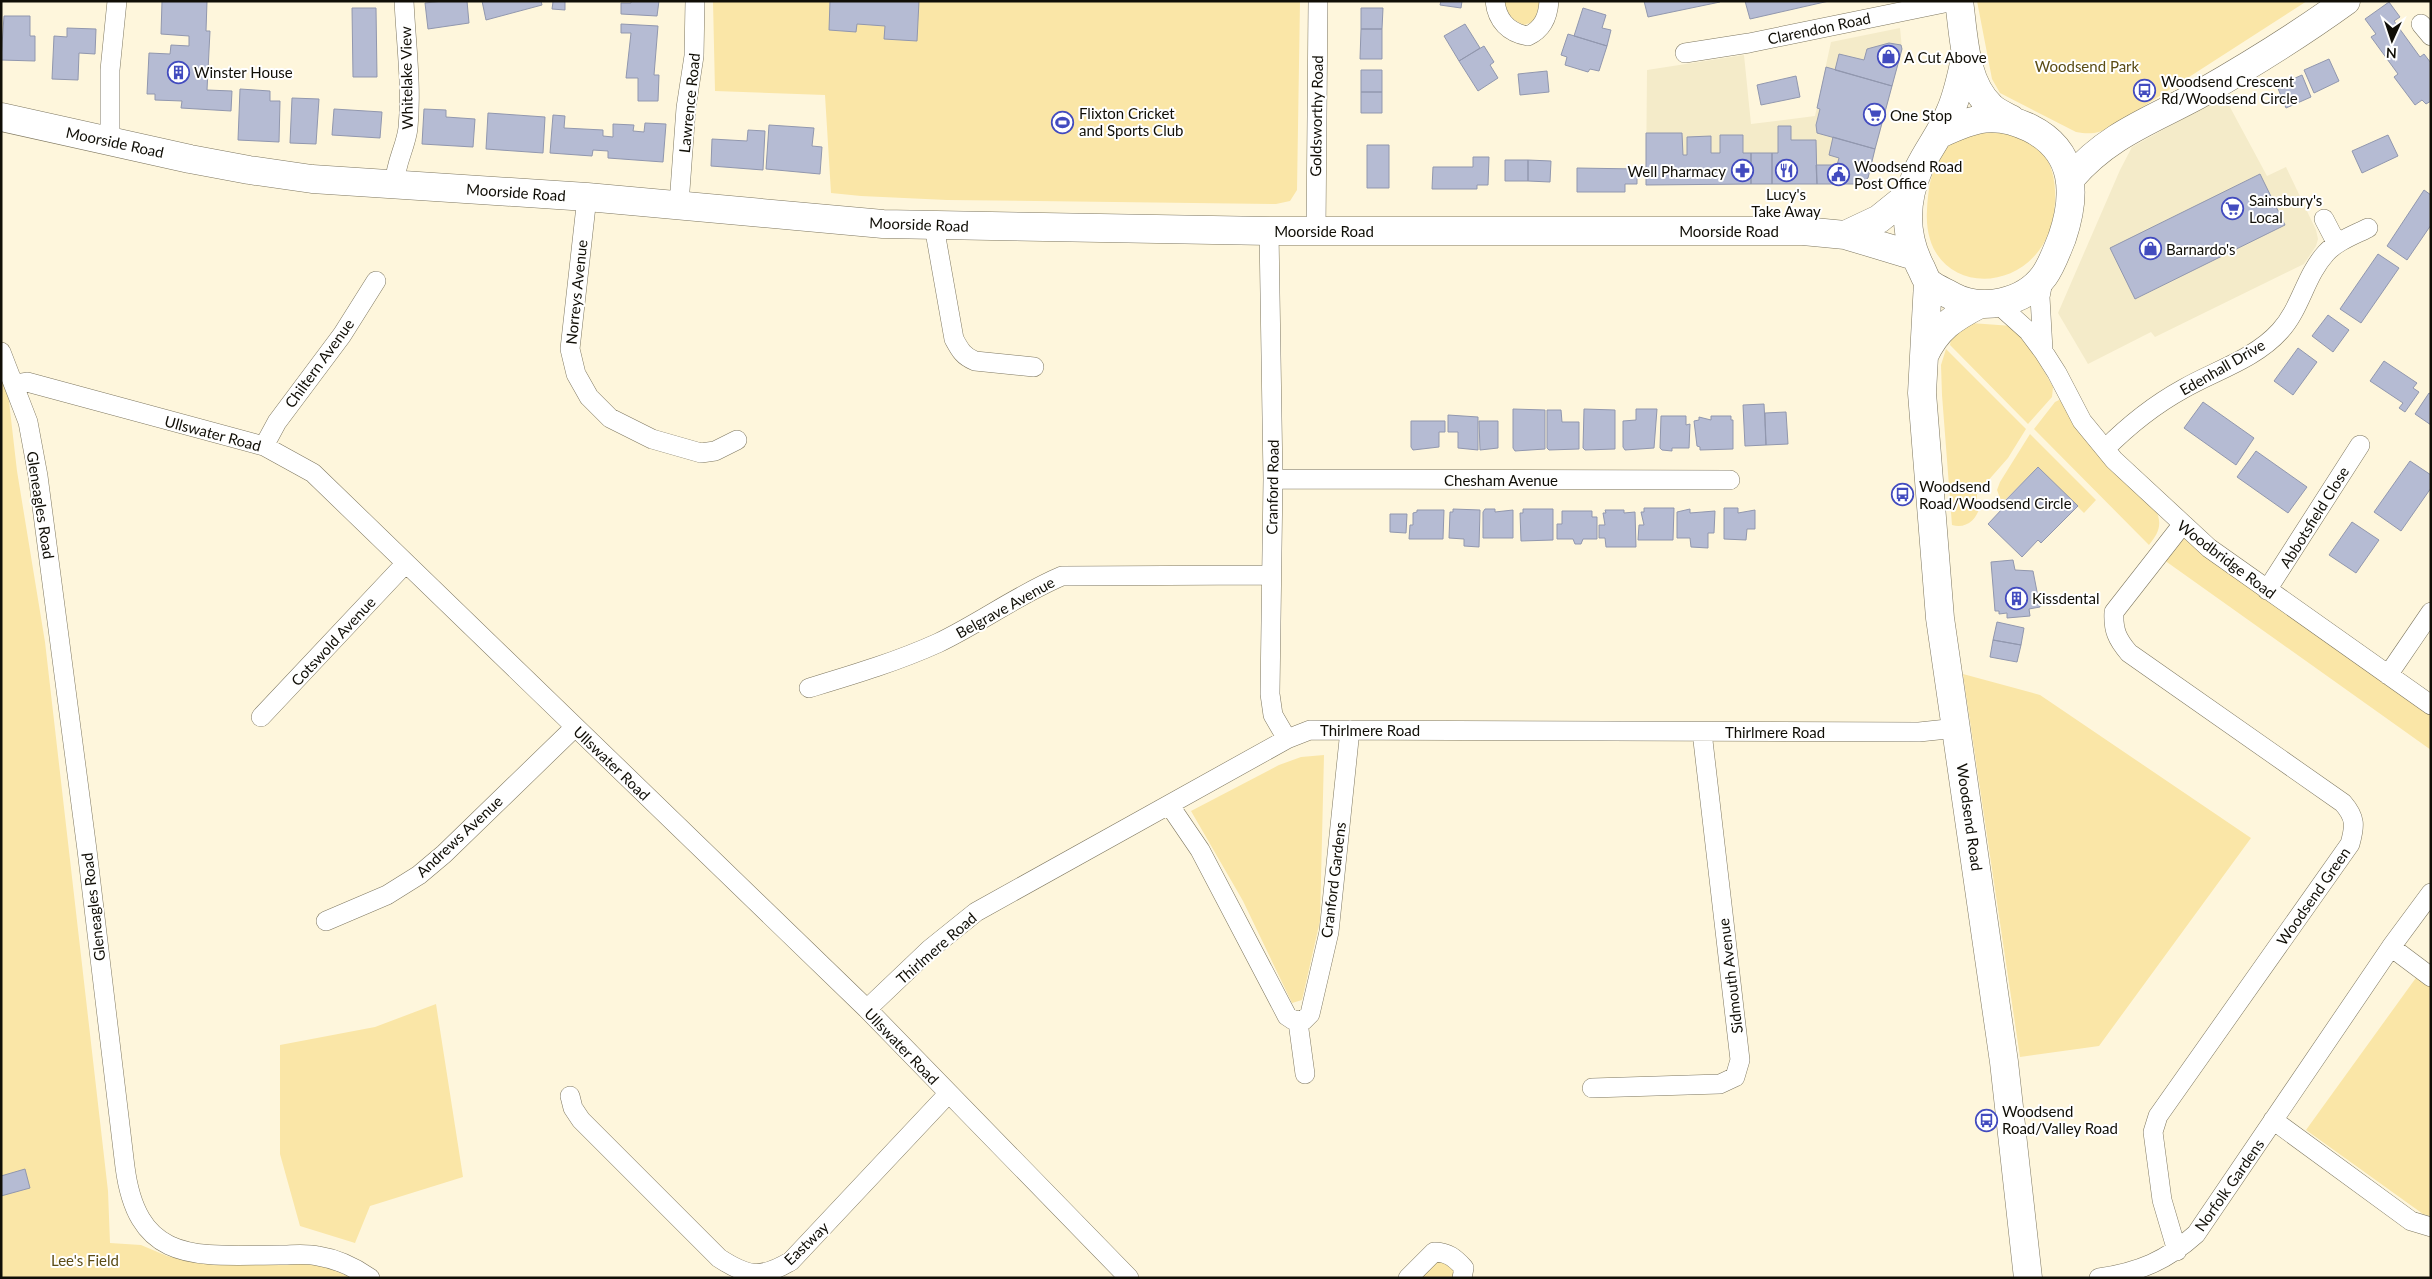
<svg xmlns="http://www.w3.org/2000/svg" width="2432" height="1279" font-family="Lato,sans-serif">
  <rect width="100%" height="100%" fill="#fef6dc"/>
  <path fill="#f4ebc9" d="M1900,28L1902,49L1868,178L1864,181L1856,184L1646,185L1647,70L1744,55L1751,124L1815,116L1831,42Z
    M2224,96L2267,176L2286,167L2316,230L2318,239L2316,246L2304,264L2155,337L2151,332L2088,364L2058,313L2120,170L2132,147Z"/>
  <path fill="#fae6a7" d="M713,1H1300L1297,190L1290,201L1276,204L947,200L861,196L831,193L825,95L715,91Z
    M1504,1H1540L1535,21L1524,25C1512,20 1507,14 1504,1Z
    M1977,1H2307L2113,126C2100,133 2091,135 2076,132L2000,93L1992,79Z
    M1963,130L2018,131C2026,138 2036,145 2043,154C2053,165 2056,186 2055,201C2052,300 1921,306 1927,210C1929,176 1935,153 1963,130Z
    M1971,323L2012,326L2025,338L2053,387L2052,397L2028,424L1950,345L1951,339Z
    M1946,349L2026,429L2008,458L1986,483L1982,493L1977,494V504H1980C1979,517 1967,530 1952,525L1942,395L1941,365Z
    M1,372L7,384L17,471L45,642L108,1191L110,1243L141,1245L167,1256L192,1261L315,1262L352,1278H1Z
    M2063,398L2155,509C2163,523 2159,533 2149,545L2034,429L2055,402Z
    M2030,434L2096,500L2084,513L2038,467L2002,503L1997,490L2000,482Z
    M2184,534L2431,713V750L2164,560Z
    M1963,674L2040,695L2251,838L2099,1046L2020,1057Z
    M1324,755L1320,921L1302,1000L1292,1003L1243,901L1191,811L1279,765L1301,757Z
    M2418,975L2431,985V1216L2423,1214L2306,1130Z
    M436,1004L463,1177L370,1206L355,1243L300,1226L280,1154V1045L375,1027Z
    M1437,1260L1452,1265L1455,1273L1454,1278H1418Z"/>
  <path fill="#b5bbd3" stroke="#9197ae" d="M162,1H207L206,31H210L207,90L232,91L231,111L181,108L182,101L155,100V94H147L149,53L170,54L171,45L189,46V36L161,34Z
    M443,1H467L469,23L428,29L425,3Z
    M482,1H541L542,5L486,20Z
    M550,1H565V10L552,9L553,2Z
    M631,1H659L657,16L621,14V3H631Z
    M830,1H919L917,41L884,39L885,26L857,24L856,32L829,30Z
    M1441,1H1462L1461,8L1440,5Z
    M1644,1H1719L1720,2L1648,17Z
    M1745,1H1829L1750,19Z
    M2389,2L2400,17L2394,21L2420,57L2424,54L2431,63V101L2426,104L2422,100L2415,105L2394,77L2398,74L2371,37L2376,34L2365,19Z
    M352,8H376L377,77H353Z
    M1361,8H1383L1382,29H1361Z
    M1583,8L1606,15L1602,28L1611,30L1607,46L1574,36Z
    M4,16H30V36H35V61L1,60Z
    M621,24L658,26L654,75H659L658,101H638V78H626L631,33H621Z
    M1465,24L1480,48L1459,61L1444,36Z
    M67,28L96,29L95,54L79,53L78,80L52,79L54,36L67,37Z
    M1361,29H1382V59H1360Z
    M1568,34L1607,46L1599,71L1590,69L1588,72L1565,65L1567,57L1561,55Z
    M1889,43L1901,45L1902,49L1892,86L1835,70L1839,54L1864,60L1867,49Z
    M1484,46L1494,62L1490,65L1498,78L1478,91L1459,61Z
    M2329,59L2339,81L2314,93L2304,70Z
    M1826,67L1892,86L1875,149L1817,133L1816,125L1820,109L1817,108Z
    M1361,70H1382V92H1361Z
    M1547,71L1549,92L1520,95L1518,74Z
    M2302,75L2311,97L2286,108L2277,86Z
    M1796,76L1800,97L1761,105L1757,85Z
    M240,89L270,91V101H280L279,142L238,140Z
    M1361,92H1382V113H1361Z
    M292,98L319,99L316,144L290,143Z
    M334,109L382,112L380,138L332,135Z
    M424,109L446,110V117L475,119L473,147L422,144Z
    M488,113L545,117L543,153L486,149Z
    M553,115L565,116L564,128L603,130V136L613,137V124L634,125L633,131L644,132L645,123L666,124L663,162L608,158V151L593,150L592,156L550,153Z
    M769,125L814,128L812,146L822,147L820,174L766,169Z
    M1778,126H1791V140H1816L1817,184H1772V153H1778Z
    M748,130L765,131L763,170L711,166L712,139L747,141Z
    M1646,133H1682L1683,155H1687V137L1711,136V153H1720V135H1743V153H1751V184L1646,185Z
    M2388,135L2398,156L2362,173L2352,151Z
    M1833,137L1875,149L1868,178L1860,184H1817L1816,165H1837L1839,158L1829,155Z
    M1367,145H1389V188H1367Z
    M1751,153H1772V184H1751Z
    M1473,157H1489L1488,185H1477V189H1432L1433,167H1473Z
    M1505,160H1528V181H1505Z
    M1528,160L1551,161L1550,182L1528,181Z
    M1577,168L1637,169V184H1625V192H1577Z
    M2260,174L2285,225L2135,299L2110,248Z
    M2424,190L2431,195V225L2407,260L2387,246Z
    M2378,254L2399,268L2361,323L2340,309Z
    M2328,315L2349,330L2333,352L2312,336Z
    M2298,348L2317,362L2293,395L2274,381Z
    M2384,361L2417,383L2413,388L2419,392L2405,412L2399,408L2403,403L2370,381Z
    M2429,393L2431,394V425L2415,414Z
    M2203,402L2254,438L2236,465L2184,428Z
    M1764,404L1766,445L1745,446L1743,405Z
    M1513,409L1545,410V449L1515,451L1513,448Z
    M1584,409L1615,410V449L1585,450L1583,448Z
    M1636,409H1657L1654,448L1625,450L1623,447V421L1636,420Z
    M1547,410H1561L1562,422H1579V449L1549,450L1547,448Z
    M1786,412L1788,444L1766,445L1765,413Z
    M1448,415L1478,417V450L1458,448V432H1448Z
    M1661,416H1686V425L1690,424L1689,448H1672V451L1662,450L1660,448Z
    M1711,416H1731V420H1733V449L1700,450V447L1697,446L1694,421L1699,420V417L1711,420Z
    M1411,421H1445V432H1439V447L1413,450L1411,447Z
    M1479,421H1498V448L1480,450Z
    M2256,451L2307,487L2288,513L2237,477Z
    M2410,461L2431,475V488L2401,531L2374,512Z
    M2038,467L2078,506L2041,543L2038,540L2022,557L1988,524L2003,508L2001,505Z
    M1644,508H1674L1673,540H1638L1639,525H1644L1641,512H1644Z
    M1724,508H1738V513L1755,510V529H1747L1746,540L1724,539Z
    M1453,509L1480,510L1479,547L1464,546V539L1449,538L1450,512H1453Z
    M1485,509H1495V512L1513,510V538H1483V512Z
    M1523,509H1553V540L1521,541L1520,513H1523Z
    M1690,509V513L1715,511L1714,533H1708V548L1691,547L1690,538H1677V512Z
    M1417,510H1444L1443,539H1409L1410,525H1413V513L1417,512Z
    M1605,510H1624V513L1635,512L1636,547H1606L1605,538H1599V525H1605L1603,513H1606Z
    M1562,511H1592V517H1597V539H1583L1581,544H1575L1573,539H1557V524H1562Z
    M1390,514H1407L1406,533L1390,532Z
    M2352,522L2379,540L2356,573L2329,555Z
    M2013,560L2015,570L2033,571L2040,607L2029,609L2030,616L2007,618V613L1999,614V611H1995L1991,562Z
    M1997,622L2024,628L2021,645L1993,640Z
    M1993,640L2021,645L2017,662L1990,657Z
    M25,1169L30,1188L1,1196V1176Z"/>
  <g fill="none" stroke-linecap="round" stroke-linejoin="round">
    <defs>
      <path id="street" d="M1495,1C1497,21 1509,33 1528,36C1543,29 1548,17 1549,1
        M2421,24L2431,36
        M1685,53L1749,43L1954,1
        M110,142V70L117,1
        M395,183C395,163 406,147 408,128C412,86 406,43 404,1
        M587,197L570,349L576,374L589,397L610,418L652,439L701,453L715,451L737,440
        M679,204L686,108L694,56L695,1
        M2324,219L2337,244
        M934,226L954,339C960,350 963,356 975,361L1034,367
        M1269,231L1273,479L1270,694L1273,715L1287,739
        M1316,231L1318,1
        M1998,304L2028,331L2043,351L2057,373L2082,421L2114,460L2209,548L2431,705
        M2043,350L2040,297L2044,276
        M1,352L28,422L38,476L87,850L125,1167C138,1267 199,1255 280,1255C292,1255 306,1253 318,1256C338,1259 354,1267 370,1278
        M15,384L27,382L264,446L313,473L867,1009L1129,1278
        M264,446L277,422L342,335L376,281
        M2105,449C2128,426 2154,405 2183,389C2214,371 2255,359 2280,331C2301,308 2305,276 2326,253C2337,241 2354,235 2368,228
        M1273,479L1730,480
        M2267,590L2360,445
        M2388,675L2431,612
        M809,688C852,675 896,662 938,643C980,623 1019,594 1062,576L1270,575
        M261,717L405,564
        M1170,806L1200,850L1287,1016L1293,1020L1303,1021L1310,1014L1329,932L1350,730
        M326,921L387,895L419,875L444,854L575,727
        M2391,947L2431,977
        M867,1009L930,949L976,912L1287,739L1310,730L1919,732L1957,728
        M1298,1022L1305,1074
        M1592,1088L1720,1084L1735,1077L1740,1060L1702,732
        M570,1096L573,1108L581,1120L719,1258C748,1277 761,1279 791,1261L948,1094
        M2273,1120L2411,1221L2431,1227
        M2177,1251L2162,1200L2153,1132L2158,1116L2350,844C2355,826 2356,818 2343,803L2129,653C2117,639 2113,630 2114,612L2182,525
        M1408,1278L1434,1252C1448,1252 1455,1258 1464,1268L1462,1278
        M2099,1278C2139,1272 2166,1261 2196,1234L2391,947L2431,893"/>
      <path id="secondary" d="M1959,1C1964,36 1964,82 1991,107C1996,112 2005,116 2011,119
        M1,117L190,159L249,170L312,179L587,197L883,224L1269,231H1803L1845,235L1915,256
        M1940,134C1974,118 1995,111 2030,128C2076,151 2077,194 2062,238C2057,250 2052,265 2044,276C2024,303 1982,312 1952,296C1945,292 1935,288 1929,283C1925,279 1923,271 1920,266C1904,234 1904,202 1919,168C1928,149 1942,132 1950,112C1958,94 1962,74 1966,54
        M2071,178C2108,135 2150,121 2198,95C2249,66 2299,35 2346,1
        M1845,235L1879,219L1910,194
        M1928,282L1922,393L1940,618L2004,1062L2028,1278
        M1924,356C1937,328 1953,318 1980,304"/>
    </defs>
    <use href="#street" stroke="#7e7760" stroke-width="20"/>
    <use href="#secondary" stroke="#7e7760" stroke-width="29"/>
    <use href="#street" stroke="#fff" stroke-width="19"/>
    <use href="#secondary" stroke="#fff" stroke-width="28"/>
  </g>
  <defs>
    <symbol id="shop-ring" viewBox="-11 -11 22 22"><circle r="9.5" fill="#fff" stroke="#424bbf" stroke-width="1.5"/><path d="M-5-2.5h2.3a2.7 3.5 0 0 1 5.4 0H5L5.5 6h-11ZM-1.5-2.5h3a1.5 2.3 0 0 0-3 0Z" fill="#424bbf"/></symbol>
    <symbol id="building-ring" viewBox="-11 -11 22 22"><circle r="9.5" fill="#fff" stroke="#424bbf" stroke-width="1.5"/><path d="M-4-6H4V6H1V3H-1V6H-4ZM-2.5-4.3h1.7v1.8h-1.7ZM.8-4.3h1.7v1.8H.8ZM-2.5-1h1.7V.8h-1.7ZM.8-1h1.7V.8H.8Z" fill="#424bbf"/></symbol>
    <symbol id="bus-ring" viewBox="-11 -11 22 22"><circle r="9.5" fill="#fff" stroke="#424bbf" stroke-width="1.5"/><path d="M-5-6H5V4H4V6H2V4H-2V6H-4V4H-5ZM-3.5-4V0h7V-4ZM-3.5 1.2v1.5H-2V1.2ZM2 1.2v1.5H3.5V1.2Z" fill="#424bbf"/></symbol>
    <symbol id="supermarket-ring" viewBox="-11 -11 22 22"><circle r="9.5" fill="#fff" stroke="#424bbf" stroke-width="1.5"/><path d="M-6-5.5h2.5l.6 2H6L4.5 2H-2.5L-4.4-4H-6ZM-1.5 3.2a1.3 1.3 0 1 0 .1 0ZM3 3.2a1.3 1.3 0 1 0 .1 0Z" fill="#424bbf"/></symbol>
    <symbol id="stadium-ring" viewBox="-11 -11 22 22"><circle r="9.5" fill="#fff" stroke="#424bbf" stroke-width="1.5"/><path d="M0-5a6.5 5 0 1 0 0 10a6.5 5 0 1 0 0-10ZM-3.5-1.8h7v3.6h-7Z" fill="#424bbf"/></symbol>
    <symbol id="pharmacy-ring" viewBox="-11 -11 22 22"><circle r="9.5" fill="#fff" stroke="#424bbf" stroke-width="1.5"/><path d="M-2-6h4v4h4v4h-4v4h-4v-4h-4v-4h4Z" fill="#424bbf"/></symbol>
    <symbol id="restaurant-ring" viewBox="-11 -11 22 22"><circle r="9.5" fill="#fff" stroke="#424bbf" stroke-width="1.5"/><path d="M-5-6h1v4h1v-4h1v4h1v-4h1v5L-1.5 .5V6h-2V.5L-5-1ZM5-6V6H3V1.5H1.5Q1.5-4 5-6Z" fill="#424bbf"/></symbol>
    <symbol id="civic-ring" viewBox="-11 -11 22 22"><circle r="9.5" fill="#fff" stroke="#424bbf" stroke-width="1.5"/><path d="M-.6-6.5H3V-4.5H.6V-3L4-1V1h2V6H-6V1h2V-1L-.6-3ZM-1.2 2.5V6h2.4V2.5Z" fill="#424bbf"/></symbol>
  </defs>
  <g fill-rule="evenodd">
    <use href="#shop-ring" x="1876" y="44" width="25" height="25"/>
    <use href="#building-ring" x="166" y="60" width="25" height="25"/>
    <use href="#bus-ring" x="2132" y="78" width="25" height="25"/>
    <use href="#supermarket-ring" x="1862" y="102" width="25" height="25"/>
    <use href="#stadium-ring" x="1050" y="110" width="25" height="25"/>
    <use href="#pharmacy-ring" x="1730" y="158" width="25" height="25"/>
    <use href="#restaurant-ring" x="1774" y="158" width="25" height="25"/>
    <use href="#civic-ring" x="1826" y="162" width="25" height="25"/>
    <use href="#supermarket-ring" x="2220" y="196" width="25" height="25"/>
    <use href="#shop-ring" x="2138" y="236" width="25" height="25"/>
    <use href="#bus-ring" x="1890" y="482" width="25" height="25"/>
    <use href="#building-ring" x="2004" y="586" width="25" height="25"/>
    <use href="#bus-ring" x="1974" y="1108" width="25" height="25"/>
  </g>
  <g text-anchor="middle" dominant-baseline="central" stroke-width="4" stroke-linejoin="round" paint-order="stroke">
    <g font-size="15" fill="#100e06" stroke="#fff">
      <text transform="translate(1819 28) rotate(-12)">Clarendon Road</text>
      <text transform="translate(406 78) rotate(-91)">Whitelake View</text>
      <text transform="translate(689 103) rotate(-84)">Lawrence Road</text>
      <text transform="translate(1316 116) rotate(-89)">Goldsworthy Road</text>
      <text transform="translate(115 142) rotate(12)">Moorside Road</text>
      <text transform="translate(516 192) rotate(4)">Moorside Road</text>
      <text transform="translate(919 224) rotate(2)">Moorside Road</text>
      <text x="1324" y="231">Moorside Road</text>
      <text x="1729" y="231">Moorside Road</text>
      <text transform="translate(576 292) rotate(-84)">Norreys Avenue</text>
      <text transform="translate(319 363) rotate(-54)">Chiltern Avenue</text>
      <text transform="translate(2222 367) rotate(-30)">Edenhall Drive</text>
      <text transform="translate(213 433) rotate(15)">Ullswater Road</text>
      <text x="1501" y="480">Chesham Avenue</text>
      <text transform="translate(1272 487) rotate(-89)">Cranford Road</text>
      <text transform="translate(41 505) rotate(81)">Gleneagles Road</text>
      <text transform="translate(2314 517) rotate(-58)">Abbotsfield Close</text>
      <text transform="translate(2227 559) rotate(37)">Woodbridge Road</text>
      <text transform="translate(1005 607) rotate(-29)">Belgrave Avenue</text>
      <text transform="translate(333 641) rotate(-47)">Cotswold Avenue</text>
      <text x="1370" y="730">Thirlmere Road</text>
      <text x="1775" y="732">Thirlmere Road</text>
      <text transform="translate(612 763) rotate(44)">Ullswater Road</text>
      <text transform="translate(1970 817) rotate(82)">Woodsend Road</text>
      <text transform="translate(459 836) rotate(-43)">Andrews Avenue</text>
      <text transform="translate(1333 880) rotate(-83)">Cranford Gardens</text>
      <text transform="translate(2313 896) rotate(-55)">Woodsend Green</text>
      <text transform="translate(93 907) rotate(-97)">Gleneagles Road</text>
      <text transform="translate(936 948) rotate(-41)">Thirlmere Road</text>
      <text transform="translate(1730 976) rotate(-97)">Sidmouth Avenue</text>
      <text transform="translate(902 1046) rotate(46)">Ullswater Road</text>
      <text transform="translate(2229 1185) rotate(-55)">Norfolk Gardens</text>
      <text transform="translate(806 1243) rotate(-44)">Eastway</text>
    </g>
    <g font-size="15" fill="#100e06" stroke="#fff" text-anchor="start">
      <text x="1904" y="57">A Cut Above</text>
      <text x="194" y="72">Winster House</text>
      <text x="2161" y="81">Woodsend Crescent<tspan x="2161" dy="17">Rd/Woodsend Circle</tspan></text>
      <text x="1079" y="113">Flixton Cricket<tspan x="1079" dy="17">and Sports Club</tspan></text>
      <text x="1890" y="115">One Stop</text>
      <text x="1854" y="166">Woodsend Road<tspan x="1854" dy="17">Post Office</tspan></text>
      <text x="1726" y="171" text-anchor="end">Well Pharmacy</text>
      <text x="1786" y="194" text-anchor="middle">Lucy's<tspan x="1786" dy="17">Take Away</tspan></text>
      <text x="2249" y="200">Sainsbury's<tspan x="2249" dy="17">Local</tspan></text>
      <text x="2166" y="249">Barnardo's</text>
      <text x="1919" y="486">Woodsend<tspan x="1919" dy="17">Road/Woodsend Circle</tspan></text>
      <text x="2032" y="598">Kissdental</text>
      <text x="2002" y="1111">Woodsend<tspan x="2002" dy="17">Road/Valley Road</tspan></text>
    </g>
    <g font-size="15" fill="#5b4c15" stroke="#fff">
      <text x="2087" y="66">Woodsend Park</text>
      <text x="85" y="1260">Lee's Field</text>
    </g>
  </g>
  <rect width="2432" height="1279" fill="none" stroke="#100e06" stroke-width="5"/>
  <g transform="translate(2392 40) rotate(183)" stroke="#ffffff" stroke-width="4" paint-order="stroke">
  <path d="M0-4L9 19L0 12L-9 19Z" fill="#100e06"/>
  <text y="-8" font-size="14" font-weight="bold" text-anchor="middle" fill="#100e06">N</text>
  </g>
</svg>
